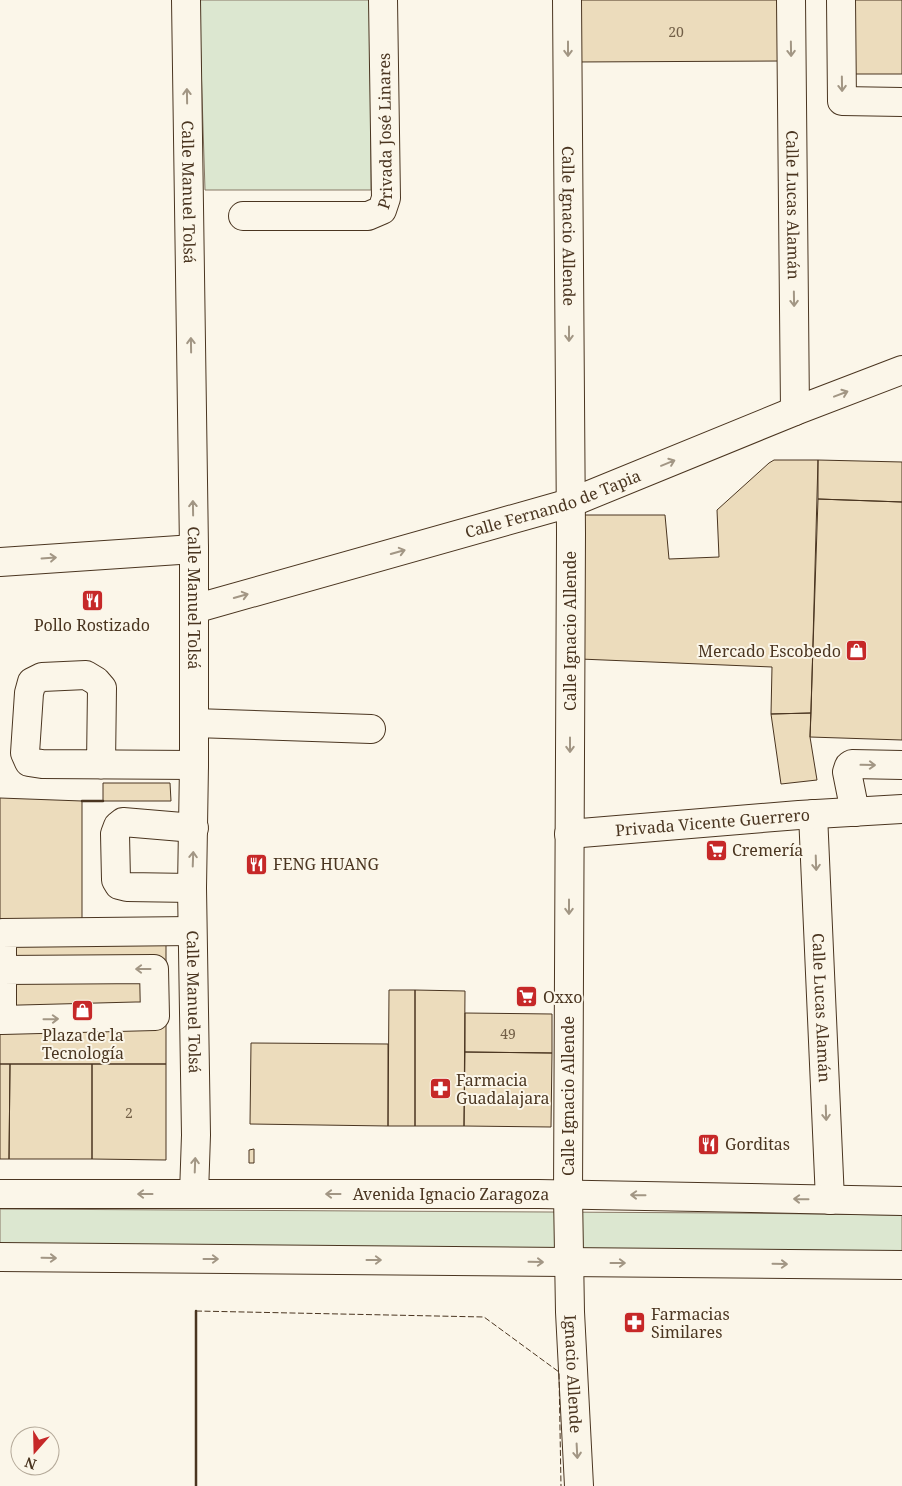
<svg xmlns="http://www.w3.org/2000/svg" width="902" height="1486" font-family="'Noto Serif',serif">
  <rect width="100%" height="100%" fill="#fbf6e9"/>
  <path fill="#dce7d0" stroke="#887966" d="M199,0H370L371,190H205Z
    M0,1209L730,1213L902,1215V1251L0,1244Z"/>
  <path fill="#ecdcbc" stroke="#4a3520" d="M571,0H780L782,61L573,62Z
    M853,0H902V74H854Z
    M774,460H818L811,713L771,714L772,667L580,659V515H665L669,559L719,557L717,510L769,463Z
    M818,460L902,462V502L818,499Z
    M818,499L902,502V740L810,737Z
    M811,713L810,737L817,780L781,784L771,714Z
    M103,783H170L171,801H103Z
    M0,798L82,801V922L0,921Z
    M0,921L166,922V1064H0Z
    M389,990H415V1126H388Z
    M415,990L465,991L464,1126H415Z
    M465,1013L552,1014V1053L465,1052Z
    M251,1043L388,1044V1126L250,1124Z
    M465,1052L552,1053L551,1127L464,1126Z
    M0,1064H10L9,1159H0Z
    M10,1064H92V1159H9Z
    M92,1064H166V1160L92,1159Z
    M254,1149V1163H249V1150Z"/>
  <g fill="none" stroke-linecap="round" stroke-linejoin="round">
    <defs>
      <g id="minor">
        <path id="s1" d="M186,0L194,549V765L192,888L196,1135L194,1194"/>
        <path id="s2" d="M567,0L571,533L568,1195L570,1312L579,1486"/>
        <path id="s3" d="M791,0L795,411"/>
        <path d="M841,0L842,101L902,102"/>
        <path id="s4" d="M243,216H368L382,210L386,198L383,0"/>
        <path d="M0,562L194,549"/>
        <path id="s5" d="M194,609L570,503L795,411L902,370"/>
        <path d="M194,723L371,729"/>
        <path d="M101,765L102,688L96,681L86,675L42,677L32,682L29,693L25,753L29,762L42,764L194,765"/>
        <path d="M855,812L847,772L849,766L852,764L902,765"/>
        <path id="s6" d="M813,814L830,1200"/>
        <path id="s7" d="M569,834L799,815L902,809"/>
        <path d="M192,888L127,887L119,885L116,880L115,834L118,826L123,822L194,828"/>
        <path d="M2,970L154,969L155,1016L2,1020V933L192,931"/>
      </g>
      <g id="major">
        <path id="s8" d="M0,1194H539L902,1201"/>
        <path d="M0,1257L902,1265"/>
      </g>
    </defs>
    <use href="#minor" stroke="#4a3520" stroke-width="30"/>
    <use href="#major" stroke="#4a3520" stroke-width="30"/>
    <use href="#minor" stroke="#fbf6e9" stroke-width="28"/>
    <use href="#major" stroke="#fbf6e9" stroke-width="28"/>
    <path stroke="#4a3520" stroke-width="1" stroke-dasharray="6 2.5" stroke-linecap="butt" d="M196,1311L484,1317L559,1372L561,1486"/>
    <path stroke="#4a3520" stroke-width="2.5" d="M82,801H103
      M196,1311V1486"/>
  </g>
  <defs><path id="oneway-shaft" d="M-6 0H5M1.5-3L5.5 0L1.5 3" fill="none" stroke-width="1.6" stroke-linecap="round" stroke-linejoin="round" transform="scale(1.25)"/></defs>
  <g stroke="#a29684">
    <use href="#oneway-shaft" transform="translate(568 49) rotate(90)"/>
    <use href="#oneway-shaft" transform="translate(791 49) rotate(89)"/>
    <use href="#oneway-shaft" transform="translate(842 84) rotate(89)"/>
    <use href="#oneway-shaft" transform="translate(187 96) rotate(-91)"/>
    <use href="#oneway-shaft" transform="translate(794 299) rotate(89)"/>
    <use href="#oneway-shaft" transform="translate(569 334) rotate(90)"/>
    <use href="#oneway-shaft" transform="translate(191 345) rotate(-91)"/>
    <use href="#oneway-shaft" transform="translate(841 394) rotate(-21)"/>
    <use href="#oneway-shaft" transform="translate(668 463) rotate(-22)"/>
    <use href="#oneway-shaft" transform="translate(193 508) rotate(-91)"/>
    <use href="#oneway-shaft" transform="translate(398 552) rotate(-16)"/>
    <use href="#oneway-shaft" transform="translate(49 558) rotate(-4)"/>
    <use href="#oneway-shaft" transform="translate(241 596) rotate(-16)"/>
    <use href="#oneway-shaft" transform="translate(570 745) rotate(90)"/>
    <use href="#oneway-shaft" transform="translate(868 765) rotate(1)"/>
    <use href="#oneway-shaft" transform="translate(193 859) rotate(-88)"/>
    <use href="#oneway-shaft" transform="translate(816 863) rotate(88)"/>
    <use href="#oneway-shaft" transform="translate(569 907) rotate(90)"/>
    <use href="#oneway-shaft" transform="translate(143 969) rotate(180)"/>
    <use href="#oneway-shaft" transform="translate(51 1019) rotate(-1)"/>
    <use href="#oneway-shaft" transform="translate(826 1113) rotate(88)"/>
    <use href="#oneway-shaft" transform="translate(195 1165) rotate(-88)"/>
    <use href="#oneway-shaft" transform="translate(145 1194) rotate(-180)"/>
    <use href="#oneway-shaft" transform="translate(333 1194) rotate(180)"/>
    <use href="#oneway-shaft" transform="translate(638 1195) rotate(-179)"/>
    <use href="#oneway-shaft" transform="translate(801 1199) rotate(-179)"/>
    <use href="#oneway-shaft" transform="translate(49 1258) rotate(1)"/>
    <use href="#oneway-shaft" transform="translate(211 1259)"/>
    <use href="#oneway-shaft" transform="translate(374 1260)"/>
    <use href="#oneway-shaft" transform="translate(536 1262) rotate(1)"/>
    <use href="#oneway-shaft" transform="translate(618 1263)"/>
    <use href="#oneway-shaft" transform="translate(780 1264) rotate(1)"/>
    <use href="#oneway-shaft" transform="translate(577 1451) rotate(87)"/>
  </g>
  <defs>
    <symbol id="restaurant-square" viewBox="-11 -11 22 22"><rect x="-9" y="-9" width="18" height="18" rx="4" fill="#c62828" stroke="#fbf6e9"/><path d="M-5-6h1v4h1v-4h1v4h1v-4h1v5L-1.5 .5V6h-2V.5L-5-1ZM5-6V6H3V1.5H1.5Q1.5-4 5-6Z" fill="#fff"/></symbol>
    <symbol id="shop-square" viewBox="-11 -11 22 22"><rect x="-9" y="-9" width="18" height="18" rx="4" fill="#c62828" stroke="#fbf6e9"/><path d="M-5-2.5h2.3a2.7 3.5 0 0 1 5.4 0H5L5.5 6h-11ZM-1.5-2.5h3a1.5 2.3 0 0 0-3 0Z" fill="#fff"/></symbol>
    <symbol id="supermarket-square" viewBox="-11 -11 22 22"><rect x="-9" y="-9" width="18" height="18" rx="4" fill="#c62828" stroke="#fbf6e9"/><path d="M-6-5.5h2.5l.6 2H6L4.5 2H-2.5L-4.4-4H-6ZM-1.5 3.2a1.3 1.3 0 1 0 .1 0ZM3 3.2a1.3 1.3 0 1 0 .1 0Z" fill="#fff"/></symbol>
    <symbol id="pharmacy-square" viewBox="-11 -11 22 22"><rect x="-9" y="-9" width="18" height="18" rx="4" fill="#c62828" stroke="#fbf6e9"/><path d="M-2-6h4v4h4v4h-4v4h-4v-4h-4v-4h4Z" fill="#fff"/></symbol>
  </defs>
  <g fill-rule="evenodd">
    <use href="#restaurant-square" x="80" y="588" width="25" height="25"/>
    <use href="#shop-square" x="844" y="638" width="25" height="25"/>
    <use href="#supermarket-square" x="704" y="838" width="25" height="25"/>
    <use href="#restaurant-square" x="244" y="852" width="25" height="25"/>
    <use href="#supermarket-square" x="514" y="984" width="25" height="25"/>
    <use href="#shop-square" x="70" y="998" width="25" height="25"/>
    <use href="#pharmacy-square" x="428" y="1076" width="25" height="25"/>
    <use href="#restaurant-square" x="696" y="1132" width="25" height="25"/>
    <use href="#pharmacy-square" x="622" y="1310" width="25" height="25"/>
  </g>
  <g text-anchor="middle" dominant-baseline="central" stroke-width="4" stroke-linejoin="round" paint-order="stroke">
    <g font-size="14" fill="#725f47">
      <text x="676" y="31">20</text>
      <text x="508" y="1033">49</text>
      <text x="129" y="1112">2</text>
    </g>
    <g font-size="16" fill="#4a3520" stroke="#fbf6e9">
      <text stroke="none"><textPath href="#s4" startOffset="220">Privada José Linares</textPath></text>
      <text stroke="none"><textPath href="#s1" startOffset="192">Calle Manuel Tolsá</textPath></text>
      <text stroke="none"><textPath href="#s3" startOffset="205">Calle Lucas Alamán</textPath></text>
      <text stroke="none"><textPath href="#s2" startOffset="226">Calle Ignacio Allende</textPath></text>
      <text stroke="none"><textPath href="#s5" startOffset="374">Calle Fernando de Tapia</textPath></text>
      <text stroke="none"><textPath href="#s1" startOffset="598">Calle Manuel Tolsá</textPath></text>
      <text transform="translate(570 631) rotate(-90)">Calle Ignacio Allende</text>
      <text stroke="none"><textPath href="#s7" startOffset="144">Privada Vicente Guerrero</textPath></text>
      <text stroke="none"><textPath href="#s1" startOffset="1002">Calle Manuel Tolsá</textPath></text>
      <text stroke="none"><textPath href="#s6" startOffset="194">Calle Lucas Alamán</textPath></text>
      <text transform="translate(568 1096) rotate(-90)">Calle Ignacio Allende</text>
      <text stroke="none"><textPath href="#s8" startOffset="451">Avenida Ignacio Zaragoza</textPath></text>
      <text stroke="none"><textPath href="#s2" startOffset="1374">Ignacio Allende</textPath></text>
    </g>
    <g font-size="16" fill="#4a3520" stroke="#fbf6e9" text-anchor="start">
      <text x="92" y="625" text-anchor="middle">Pollo Rostizado</text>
      <text x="841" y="651" text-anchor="end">Mercado Escobedo</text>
      <text x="732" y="850">Cremería</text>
      <text x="273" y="864">FENG HUANG</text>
      <text x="543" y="997">Oxxo</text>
      <text x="83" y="1035" text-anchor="middle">Plaza de la<tspan x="83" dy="18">Tecnología</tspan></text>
      <text x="456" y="1080">Farmacia<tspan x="456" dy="18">Guadalajara</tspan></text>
      <text x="725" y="1144">Gorditas</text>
      <text x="651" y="1314">Farmacias<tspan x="651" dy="18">Similares</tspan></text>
    </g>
  </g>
  <g transform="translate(35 1451) rotate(200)"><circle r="24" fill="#fbf6e9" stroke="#b4a999"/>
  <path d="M0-4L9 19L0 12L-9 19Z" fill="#c62828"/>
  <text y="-8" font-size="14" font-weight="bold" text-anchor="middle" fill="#4a3520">N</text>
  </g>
</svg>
